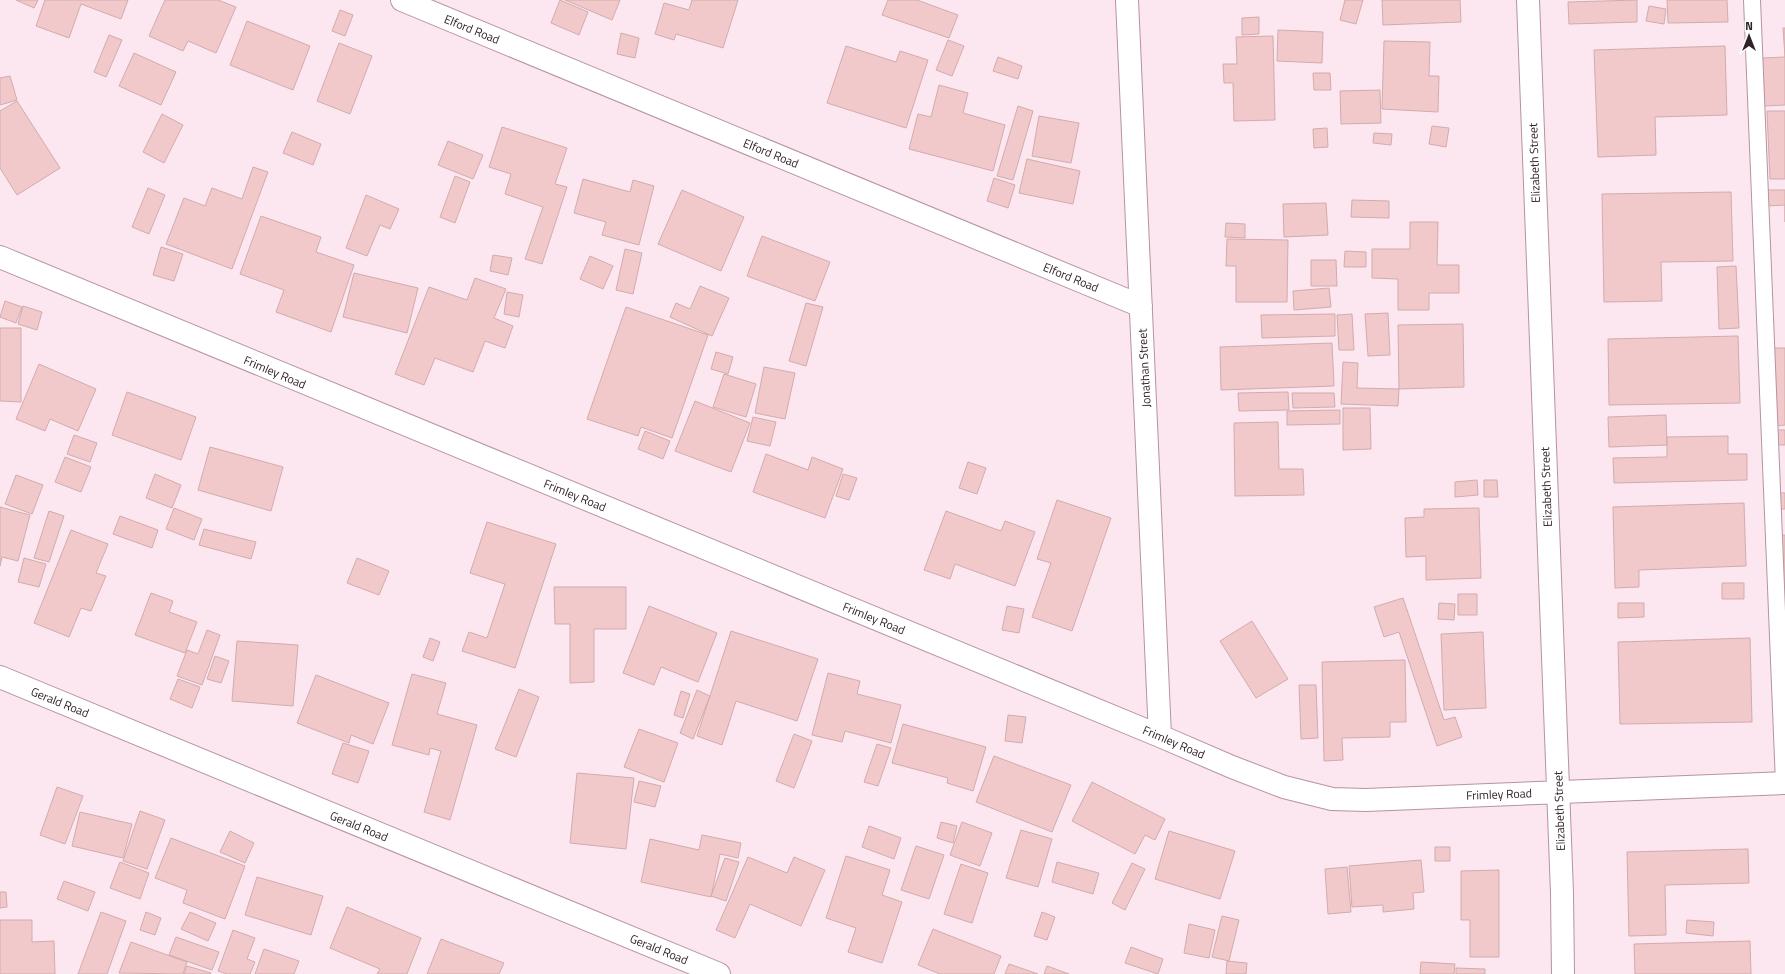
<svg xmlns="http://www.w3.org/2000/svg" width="1785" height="974" font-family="'Titillium Web',sans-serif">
  <rect width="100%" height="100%" fill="#fce6f0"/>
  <path fill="#f1c9cb" stroke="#d2abad" d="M16,0H38L34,8Z
    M45,0H128L121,19L81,4L69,38L36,26Z
    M165,0H218L236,7L216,53L188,41L183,51L149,36Z
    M560,0L588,12L579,35L551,23Z
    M565,0H620L612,20Z
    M692,0H738L723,48L676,34L674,40L655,34L664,3L689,10Z
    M888,0H917L958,15L949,38L882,15Z
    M1345,0H1363L1356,24L1340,20Z
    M1382,0H1460L1461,22L1383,25Z
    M1637,0V22L1569,24L1568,2Z
    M1667,0H1727L1728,22L1668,23Z
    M1649,6L1666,9L1664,24L1646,21Z
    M340,10L353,15L345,36L332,31Z
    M1259,17V34L1242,35V18Z
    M247,21L310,46L293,90L230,65Z
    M1783,28H1785V105L1763,106L1762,58L1785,57Z
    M1278,30L1323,32L1322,63L1277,61Z
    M621,33L639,38L635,58L617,54Z
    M109,35L122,40L106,77L94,72Z
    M1273,36L1275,120L1234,121L1233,83H1224L1223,64H1237L1236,37Z
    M948,40L964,46L952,76L936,70Z
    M1384,41L1430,42L1429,76H1439L1438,112L1382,109Z
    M339,43L372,56L350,114L317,101Z
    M846,46L896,62L900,51L928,60L906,128L827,103Z
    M1725,46L1727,115L1655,117L1656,155L1598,157L1594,50Z
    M134,53L176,72L161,105L119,86Z
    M998,57L1022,66L1018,79L993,71Z
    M1313,73H1330L1331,90H1314Z
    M10,76L17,100L0,105V78Z
    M939,85L968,93L963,113L1005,125L993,171L909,149L918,114L931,117Z
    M1380,90L1381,123L1341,124L1340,91Z
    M17,101L60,168L17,195L0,168V111Z
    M1018,106L1033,111L1013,180L997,176Z
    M1767,111H1785V179H1770Z
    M162,114L183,125L164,163L143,152Z
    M1039,116L1079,123L1071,163L1032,156Z
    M1432,126L1449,128L1446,147L1429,144Z
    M502,127L567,148L555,184L567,187L542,264L525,259L543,207L505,194L511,174L489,167Z
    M1327,128L1328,147L1314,148L1313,129Z
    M292,132L321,144L313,165L283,153Z
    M1374,133L1392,134L1391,145L1373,143Z
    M448,141L483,155L473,179L438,165Z
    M1027,159L1080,171L1073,204L1019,193Z
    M253,167L268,172L232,269L166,244L184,198L205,206L212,188L242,199Z
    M455,176L470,182L455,223L440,217Z
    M994,178L1015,185L1008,208L987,201Z
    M583,179L630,192L633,180L654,186L639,245L602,235L606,222L574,213Z
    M148,188L165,195L149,234L132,227Z
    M682,190L744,217L721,271L658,244Z
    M1767,190H1785V222V205L1767,206Z
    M1731,192L1733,261L1661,262L1662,301L1604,302L1602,194Z
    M366,195L399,209L390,229L380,225L367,256L346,248Z
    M1352,200L1389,201V218L1351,217Z
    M1326,203L1328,235L1284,237L1283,204Z
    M261,216L321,237L316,252L354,265L331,332L276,312L284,290L240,274Z
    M1410,222H1438L1437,265H1459V293H1429V310H1398V279L1372,278V249H1410Z
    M1226,223L1245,224V238L1225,237Z
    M762,236L830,262L815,301L747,276Z
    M1227,239L1288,240L1287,302H1236V266H1226Z
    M161,247L183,254L174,281L153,275Z
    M625,249L642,253L633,294L616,290Z
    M1345,251L1366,252V267H1344Z
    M493,255L512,258L508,275L490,271Z
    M590,256L613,266L603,289L580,279Z
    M1311,260H1336L1337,286H1311Z
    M1736,266L1739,328L1719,329L1717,267Z
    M354,273L418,288L407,333L343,317Z
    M475,278L506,289L494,318L513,326L505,348L485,341L473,372L435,358L424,385L395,374L429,287L467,300Z
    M700,286L729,298L712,336L670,317L676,303L690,309Z
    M1329,288L1331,307L1294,310L1293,291Z
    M507,292L523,295L519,317L504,314Z
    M5,301L22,307L16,323L0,317Z
    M806,303L823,307L806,366L789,361Z
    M23,306L42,312L37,330L18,324Z
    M626,307L708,335L672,438L641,427L638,436L587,419Z
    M1388,313L1390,355L1368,356L1365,314Z
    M1335,314V336L1262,338L1261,315Z
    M1352,314L1354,350H1339L1337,315Z
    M1463,324L1464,387L1399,389L1398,325Z
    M0,328H21V402L0,401Z
    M1738,336L1740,403L1609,405L1608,339Z
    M1332,343L1334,386L1221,390L1220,347Z
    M1772,348H1785V425L1774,426Z
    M716,352L733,357L728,374L711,369Z
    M1343,362L1358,363L1357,388L1399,389L1398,406L1341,404Z
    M39,364L96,389L78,431L50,419L45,431L16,419Z
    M764,367L795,373L785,419L755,413Z
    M724,374L756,384L746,417L713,407Z
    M127,392L196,417L181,460L112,435Z
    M1288,392L1289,410L1239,411L1238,393Z
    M1292,393H1334L1335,407L1293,408Z
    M695,401L750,423L731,472L675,451Z
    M1343,408H1370L1371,449L1343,450Z
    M1340,410V424L1287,425V411Z
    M1666,415L1667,445L1609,447L1608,417Z
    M753,417L776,422L770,446L747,441Z
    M1278,422L1279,469H1303L1304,495L1235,496L1234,423Z
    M1777,430H1785V445H1777Z
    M645,431L670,441L663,459L638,449Z
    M74,435L97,443L90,462L67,454Z
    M1728,436V454H1747V480L1614,483L1613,458L1667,457V437Z
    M210,447L283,467L271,511L198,490Z
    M766,454L808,470L812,457L843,469L825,518L753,492Z
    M65,457L91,467L81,492L55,482Z
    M968,462L986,468L977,494L959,488Z
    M155,474L181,485L172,508L146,498Z
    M843,474L857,478L849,500L836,496Z
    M16,475L43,485L32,514L5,504Z
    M1477,480L1478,495L1455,497V482Z
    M1484,480H1497L1498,497H1484Z
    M1775,493H1785V509H1776Z
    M1057,500L1111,518L1072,631L1032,617L1051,563L1037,559Z
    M1744,503L1746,566L1639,570V587L1615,588L1613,507Z
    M0,507L30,515L18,561L2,557L0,566Z
    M174,508L202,519L194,540L166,529Z
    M1479,508L1481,578L1426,580V556L1406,557L1405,518L1424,517V509Z
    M49,511L64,516L49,562L34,558Z
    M946,511L1001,531L1005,521L1035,532L1015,586L955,564L950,579L924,570Z
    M120,516L158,530L152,548L113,534Z
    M487,522L556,544L515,668L462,651L469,632L487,638L505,584L470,573Z
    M204,529L256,542L251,559L199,545Z
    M71,530L108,544L96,573L106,576L91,611L81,608L69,637L34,623Z
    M1785,535V591L1779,592L1776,536Z
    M24,558L46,564L39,587L18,582Z
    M357,558L389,571L379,595L347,583Z
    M1722,583H1744V599H1722Z
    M554,587H626V629H594V682L570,683V624H555Z
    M151,593L173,601L169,612L197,622L185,653L135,635Z
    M1458,594H1477V615H1458Z
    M1403,598L1444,720L1455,717L1462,737L1437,746L1399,632L1384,637L1374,607Z
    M1439,603L1455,604L1454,620L1438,619Z
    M1618,603H1644V617L1618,618Z
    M649,606L717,633L698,682L661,667L654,685L623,673Z
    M1007,606L1024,609L1019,633L1002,630Z
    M1252,621L1288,679L1256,698L1220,641Z
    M207,630L220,635L202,685L177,676L187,650L198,654Z
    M731,631L818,659L797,721L736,701L722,745L697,736Z
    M1483,632L1486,708L1444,710L1441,634Z
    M430,638L440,642L433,661L423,657Z
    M1750,638L1752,722L1620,724L1618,642Z
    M237,641L298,645L293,706L232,701Z
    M215,656L229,661L221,683L207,679Z
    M1405,660L1406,722H1390V737L1342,738L1343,760L1324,761L1322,662Z
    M828,673L860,681L857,694L901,705L891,743L845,731L842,742L812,735Z
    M412,674L446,683L437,714L477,725L450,820L424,812L441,751L430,748L429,755L392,745Z
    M316,675L389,703L373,744L351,735L349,743L297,723Z
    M178,679L200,687L192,708L170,699Z
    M1299,685H1316L1318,738L1301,739Z
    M519,689L539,697L516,757L495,749Z
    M697,690L710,696L693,739L680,733Z
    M681,691L690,694L683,718L674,715Z
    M1008,715L1026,717L1022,743L1005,741Z
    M903,724L986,747L973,791L947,783L948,778L892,763Z
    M639,729L678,743L664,782L624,767Z
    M794,734L812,741L794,788L776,781Z
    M343,743L369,751L358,783L332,774Z
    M877,744L891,748L878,786L864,782Z
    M994,756L1071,785L1052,832L976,802Z
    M577,773L634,778L626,849L570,843Z
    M639,781L661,786L655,807L634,802Z
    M1092,782L1165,819L1155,840L1145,835L1135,854L1072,821Z
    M57,787L83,796L65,844L40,835Z
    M140,811L165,820L147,869L123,861Z
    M80,812L132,824L123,858L72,846Z
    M941,822L957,826L953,843L937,838Z
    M962,822L992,833L980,866L950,855Z
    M869,826L901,838L894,859L862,847Z
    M1021,830L1052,839L1038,887L1006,878Z
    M230,831L254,843L245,863L220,852Z
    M1169,831L1235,851L1220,899L1155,879Z
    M702,835L741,843L738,858L720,854L711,897L641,882L650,839L699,850Z
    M171,838L245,866L225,919L183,903L187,890L155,878Z
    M916,846L944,855L929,899L901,890Z
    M1435,847H1450V861H1435Z
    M1748,849L1749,883L1665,885L1666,935L1629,936L1627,852Z
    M846,856L890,870L882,895L902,902L882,963L848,952L856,928L826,918Z
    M748,857L787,873L794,857L825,870L801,926L750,904L735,938L716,930Z
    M725,858L739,862L726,901L711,896Z
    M1421,860L1424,892L1413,893L1414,909L1383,912V905L1352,907L1349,866Z
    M120,862L149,873L140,899L110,888Z
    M1057,862L1099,873L1093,894L1052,882Z
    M1132,863L1145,869L1125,910L1112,903Z
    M961,864L988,873L972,923L944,914Z
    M1347,867L1351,912L1328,914L1325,869Z
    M1499,870V957H1470V920H1461V871Z
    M257,877L323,896L311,935L245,915Z
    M64,881L95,892L88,911L57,899Z
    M0,892H6L7,907L0,908Z
    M347,907L421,938L407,974H377L380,969L330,948Z
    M101,912L126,921L107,974H78Z
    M146,912L161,918L155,935L140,930Z
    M190,912L216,923L208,941L181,929Z
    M1042,912L1055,917L1047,940L1034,936Z
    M1222,916L1239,920L1229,961L1212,957Z
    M0,920H32V942L54,941L55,974H0Z
    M1687,920L1714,922L1713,936L1686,933Z
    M1189,924L1215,930L1209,958L1184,953Z
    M933,929L1001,956L994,974H940L918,965Z
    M233,930L255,938L247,959L255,962L250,974H227L218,971Z
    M176,937L219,952L212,970L169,955Z
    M441,939L504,963L499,974H427Z
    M1750,941L1751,974H1635L1634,944Z
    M131,942L187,962L183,974L119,973Z
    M1131,947L1163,959L1158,974L1125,963Z
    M264,949L299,961L294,974H255Z
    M1227,961L1247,963L1246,974H1226Z
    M1421,962L1455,964L1454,974H1420Z
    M1009,964L1038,974H1005Z
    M187,966L211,973L210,974H184Z
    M1047,966L1069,974H1044Z
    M1456,968L1485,969V974H1456Z"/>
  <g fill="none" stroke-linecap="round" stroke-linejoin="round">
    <defs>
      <path id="lane" d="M1752,0L1784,783"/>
      <path id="street" d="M402,0L1141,306
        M1127,0L1160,736
        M1528,0L1562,893L1563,974
        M0,257L1160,736L1232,767L1284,787L1332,799L1366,800L1785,783
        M0,677L719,974"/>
    </defs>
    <use href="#lane" stroke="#b593a3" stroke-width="18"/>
    <use href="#street" stroke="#b593a3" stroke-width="24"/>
    <use href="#lane" stroke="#fff" stroke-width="16"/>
    <use href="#street" stroke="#fff" stroke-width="22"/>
  </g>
  <g text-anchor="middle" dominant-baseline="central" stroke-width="3.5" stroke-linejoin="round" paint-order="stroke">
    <g font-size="12" fill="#302229" stroke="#fff">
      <text transform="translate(472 29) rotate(22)">Elford Road</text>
      <text transform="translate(771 153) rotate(22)">Elford Road</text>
      <text transform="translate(1534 163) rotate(-92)">Elizabeth Street</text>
      <text transform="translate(1071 277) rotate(22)">Elford Road</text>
      <text transform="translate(1144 368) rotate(-93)">Jonathan Street</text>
      <text transform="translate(275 372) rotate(23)">Frimley Road</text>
      <text transform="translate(1546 487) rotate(-92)">Elizabeth Street</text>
      <text transform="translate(575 495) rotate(22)">Frimley Road</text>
      <text transform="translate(874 618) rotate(22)">Frimley Road</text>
      <text transform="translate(60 702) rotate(22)">Gerald Road</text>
      <text transform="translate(1174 742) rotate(23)">Frimley Road</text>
      <text transform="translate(1499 794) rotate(-2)">Frimley Road</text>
      <text transform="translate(1559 811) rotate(-92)">Elizabeth Street</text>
      <text transform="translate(359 826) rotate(22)">Gerald Road</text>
      <text transform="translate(659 949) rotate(22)">Gerald Road</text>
    </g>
  </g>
  <g transform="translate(1749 36)" stroke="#ffffff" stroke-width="3" paint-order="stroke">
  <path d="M0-3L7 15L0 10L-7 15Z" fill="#302229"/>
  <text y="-6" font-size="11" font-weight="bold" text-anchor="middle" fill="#302229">N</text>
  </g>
</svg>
